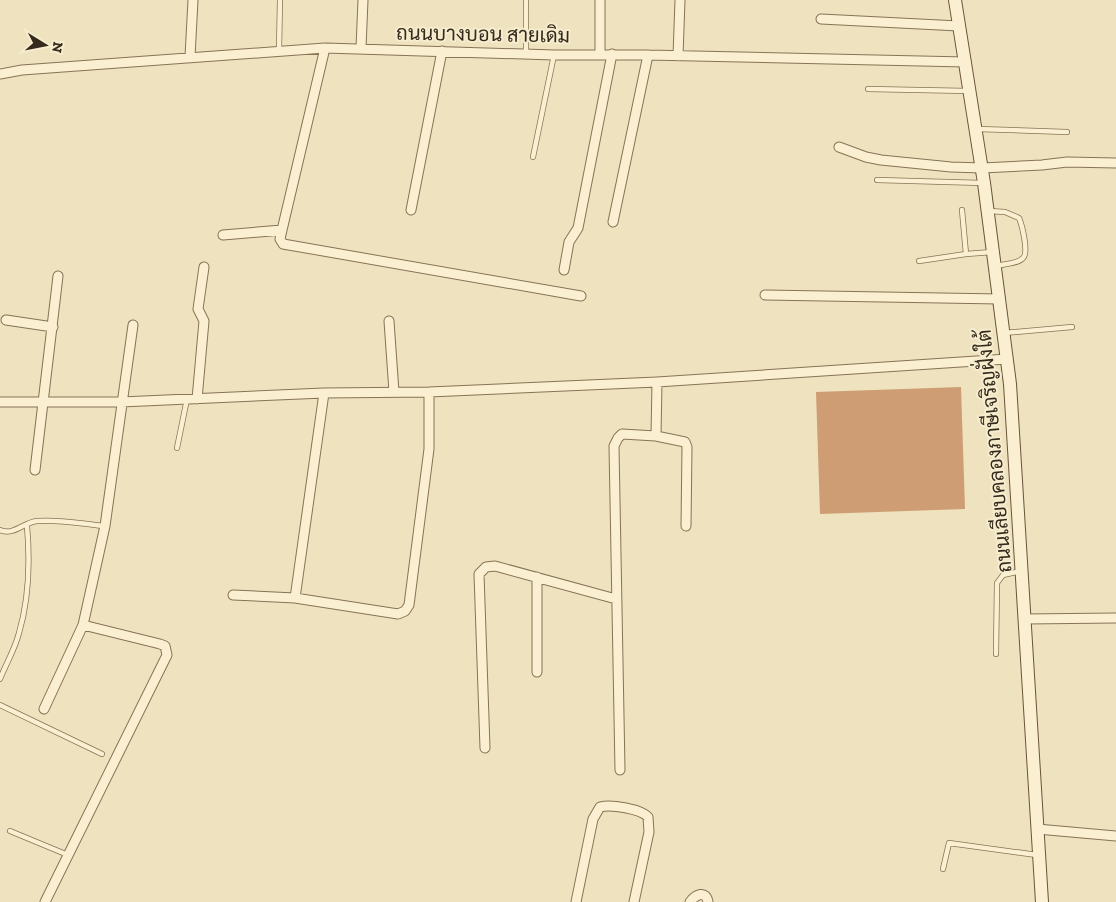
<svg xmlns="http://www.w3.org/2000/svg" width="1116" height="902" font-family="'Zilla Slab',Sarabun,serif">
  <rect width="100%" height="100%" fill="#efe2be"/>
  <path fill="#ce9d73" d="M961,387L965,509L820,514L816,392Z"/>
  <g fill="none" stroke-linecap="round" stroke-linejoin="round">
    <defs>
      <path id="lane" d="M279,50L280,0
        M526,53V1
        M868,89L969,91
        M977,129L1067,132
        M533,157L554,55
        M877,180L983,183
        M962,210L966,254
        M989,211L1005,212L1019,218C1022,225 1029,253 1023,258C1018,264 1003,264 996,266
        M919,261L966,254L992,252
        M1004,333L1072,327
        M177,448L187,399
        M0,530C14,536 24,522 37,521C59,519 83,524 105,526
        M996,654L997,583L1003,575L1021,571
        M0,679C6,664 15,649 19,633C29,599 30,560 27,526
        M0,705L102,754
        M10,831L68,855
        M943,869L949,843L1037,855"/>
      <path id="street" d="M821,19L959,26
        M325,48L282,230L280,239L283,244L581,296
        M361,48L363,0
        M600,54V0
        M678,56L680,0
        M190,57L193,0
        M0,74L22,70L325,48L554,55H648L966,62
        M839,147L866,157L881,160L951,167L982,168L1042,165L1067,162L1116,163
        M411,210L442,51
        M613,222L648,55
        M223,235L282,230
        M564,270L569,242L578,228L612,54
        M765,295L1000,299
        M6,320L53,327
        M389,321L394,392
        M197,399L204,321L198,309L204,267
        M0,402H121L324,393L429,392L657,382L1007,359
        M656,436L685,442L687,447L686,526
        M35,470L58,276
        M233,595L295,598L398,614L405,611L409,605L429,449V392
        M295,598L324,393
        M1025,619L1116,618
        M537,672V577
        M44,709L83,625L105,526L133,325
        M485,748L479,574L486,567L495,566L616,599
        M620,770L614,446L618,438L622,434L656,436L657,382
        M1037,829L1116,836
        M45,902L167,655L165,646L160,644L83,625
        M576,902L593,819L600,807C611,804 641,809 648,817L649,832L634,902
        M690,902C696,894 706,890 708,902"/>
      <path id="secondary" d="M955,0L984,183L1010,384L1042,902"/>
    </defs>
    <use href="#lane" stroke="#877356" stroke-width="6"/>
    <use href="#street" stroke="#877356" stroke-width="11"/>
    <use href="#secondary" stroke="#69543a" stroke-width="14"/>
    <use href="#lane" stroke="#faefd1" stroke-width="4.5"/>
    <use href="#street" stroke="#faefd1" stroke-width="9"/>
    <use href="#secondary" stroke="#faefd1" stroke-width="12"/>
  </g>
  <g text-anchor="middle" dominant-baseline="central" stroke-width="4" stroke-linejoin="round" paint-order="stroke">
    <g font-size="20" fill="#362a1c" stroke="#f6ecce">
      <text transform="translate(483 34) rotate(1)">ถนนบางบอน สายเดิม</text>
      <text transform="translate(994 451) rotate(-95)">ถนนเลียบคลองภาษีเจริญฝั่งใต้</text>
    </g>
  </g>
  <g transform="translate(45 45) rotate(100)" stroke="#f6ecce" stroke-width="4" paint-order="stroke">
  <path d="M0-4L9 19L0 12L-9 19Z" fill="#362a1c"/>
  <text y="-8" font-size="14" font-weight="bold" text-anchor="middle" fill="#362a1c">N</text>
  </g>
</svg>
